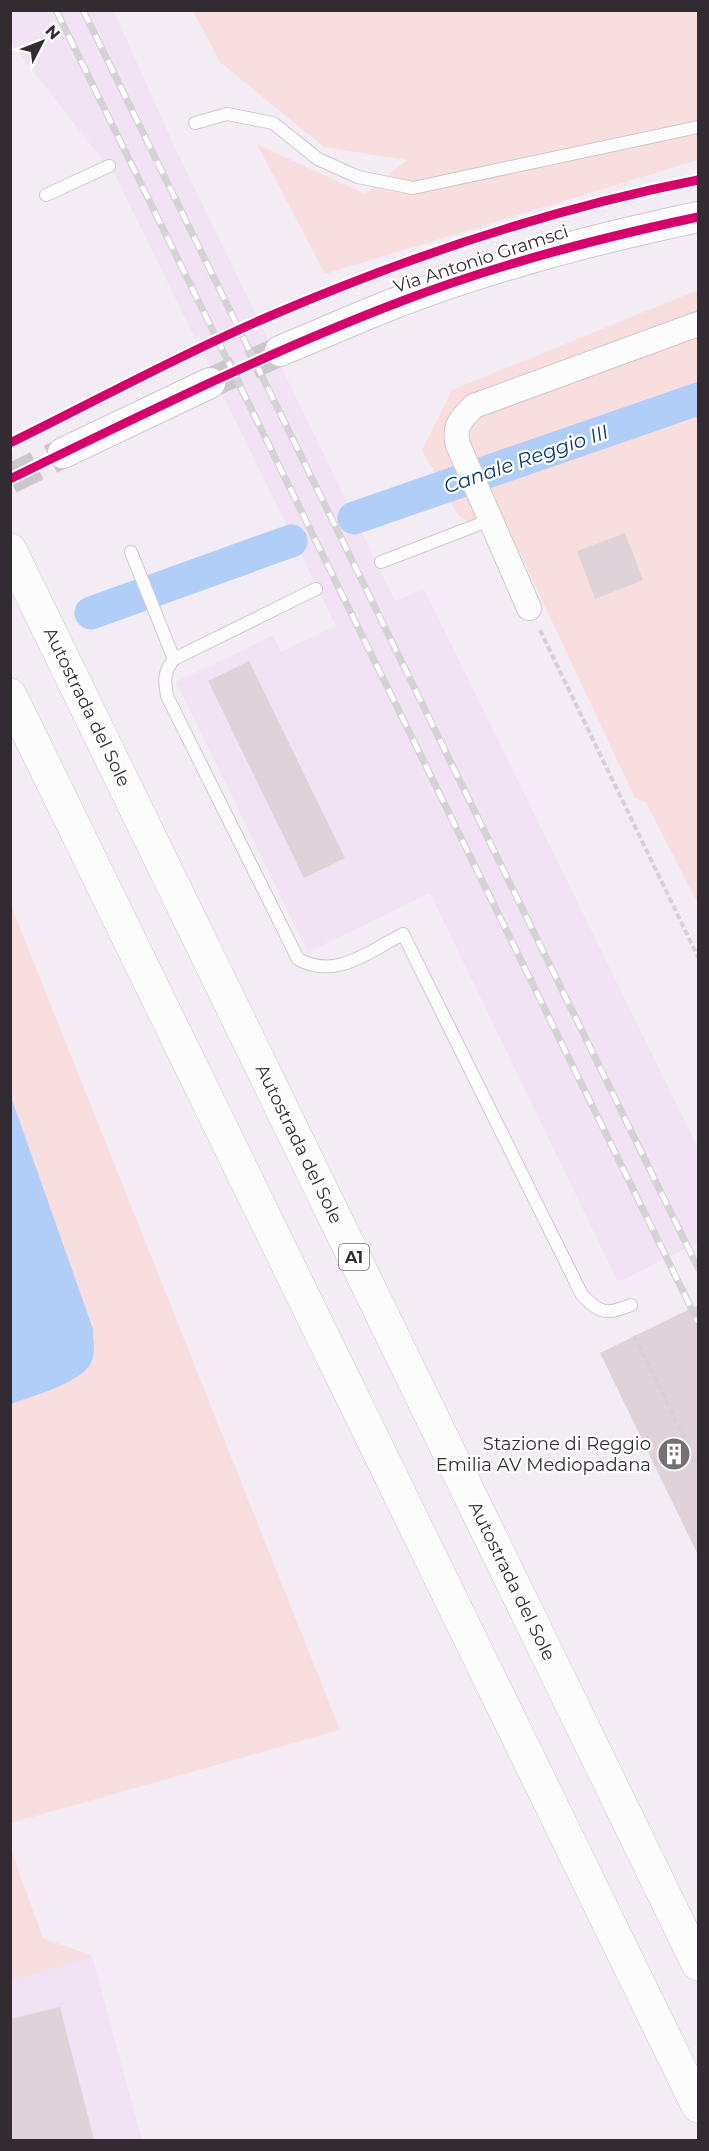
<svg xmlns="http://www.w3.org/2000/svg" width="709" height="2151" font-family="Montserrat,sans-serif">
  <rect width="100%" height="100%" fill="#f3ecf4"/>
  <path fill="#f1e3f3" d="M11,11H114L176,150L395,601L424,589L698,1148V1242L618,1282L430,893L308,952L176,682L273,635L281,652L336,626L116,177L11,43Z
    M92,1956L142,2140H11V1981Z"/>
  <path fill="#f8dede" d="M193,11H698V160L325,274L257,144L365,194L407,160L324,147L220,62Z
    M698,290V904L646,802L635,798L520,553L458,515L422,450L452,390Z
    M10,903L340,1730L11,1823H10Z
    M10,1847L43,1938L92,1956L11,1981Z"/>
  <path fill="#b0cef7" d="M11,1097L93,1329C93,1338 95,1349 93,1357C89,1382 31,1396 11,1404Z"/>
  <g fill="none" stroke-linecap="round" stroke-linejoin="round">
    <path stroke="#b0cef7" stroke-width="33" d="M354,518L698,399
      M91,613L291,541"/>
  </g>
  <path fill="#dfd3d9" d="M625,533L643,580L595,599L577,551Z
    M249,661L345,858L304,878L208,681Z
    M698,1305V1555L600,1353Z
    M60,2007L94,2140H10V2019Z"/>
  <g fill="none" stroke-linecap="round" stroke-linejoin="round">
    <path stroke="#ccc6cd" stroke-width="30" stroke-dasharray="30 15" stroke-linecap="butt" d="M210,383L280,351
      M10,479L63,453"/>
    <defs>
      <path id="service" d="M195,123L227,114L273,123L318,159L358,177L413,188L698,127
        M46,195L109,166
        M131,552L174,659
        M381,562L490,520
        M316,589L174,659C164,671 164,680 167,696L298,959C336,980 368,952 403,934L582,1295C600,1314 607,1315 631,1305"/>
      <path id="minor" d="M529,608L458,445C453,426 461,419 474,406L698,324"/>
      <path id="tertiary" d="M280,351C321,334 361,316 403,300C498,264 599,238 698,217
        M63,453L210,383"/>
      <path id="motorway" d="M10,550L698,1964
        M10,695L698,2106"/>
    </defs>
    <use href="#service" stroke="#cec8ce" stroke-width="14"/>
    <use href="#minor" stroke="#cec8ce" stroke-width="26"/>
    <use href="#tertiary" stroke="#cec8ce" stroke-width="32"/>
    <use href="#motorway" stroke="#cec8ce" stroke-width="34"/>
    <path stroke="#d5d2d5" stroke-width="4" stroke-dasharray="6 3" stroke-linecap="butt" d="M540,630L698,957
      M634,1336L698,1467"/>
    <use href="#service" stroke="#fdfcfd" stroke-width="12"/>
    <use href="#minor" stroke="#fdfcfd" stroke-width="24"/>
    <use href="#tertiary" stroke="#fdfcfd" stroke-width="30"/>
    <use href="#motorway" stroke="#fdfcfd" stroke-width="33"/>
    <defs>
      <path id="rail" d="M56,10L698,1322
        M83,10L698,1268"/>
    </defs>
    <use href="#rail" stroke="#d5d2d5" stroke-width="7"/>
    <use href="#rail" stroke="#fff" stroke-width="4.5" stroke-dasharray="14" stroke-linecap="butt"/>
    <defs>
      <path id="cycleway" d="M10,443C94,402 177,356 263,319C402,259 549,209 698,180
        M10,479C139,416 268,352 402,301C498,264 599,238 698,217"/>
    </defs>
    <use href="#cycleway" stroke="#fff" stroke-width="13"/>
    <use href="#cycleway" stroke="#d6006c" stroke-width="9"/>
  </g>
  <defs>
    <symbol id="building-disc" viewBox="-11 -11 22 22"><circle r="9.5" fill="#766f76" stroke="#fff"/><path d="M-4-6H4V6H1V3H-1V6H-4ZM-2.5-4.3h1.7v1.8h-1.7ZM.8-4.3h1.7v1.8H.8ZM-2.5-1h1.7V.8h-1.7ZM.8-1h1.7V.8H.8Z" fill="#fff"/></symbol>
  </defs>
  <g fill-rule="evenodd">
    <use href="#building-disc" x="655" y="1435" width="38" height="38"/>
  </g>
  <g text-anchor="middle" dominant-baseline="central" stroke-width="4.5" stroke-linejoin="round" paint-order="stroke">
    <rect fill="#fff" stroke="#706b70" stroke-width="1.5" x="339" y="1244" width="30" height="26" rx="4.5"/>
    <g font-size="16" font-weight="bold" fill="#322c32">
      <text x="354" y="1257">A1</text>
    </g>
    <g font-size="18" fill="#322c32" stroke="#fff">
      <text transform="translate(481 259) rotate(-18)">Via Antonio Gramsci</text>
      <text transform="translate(87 707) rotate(64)">Autostrada del Sole</text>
      <text transform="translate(299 1144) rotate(64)">Autostrada del Sole</text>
      <text transform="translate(512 1581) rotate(64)">Autostrada del Sole</text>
    </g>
    <g font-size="18" fill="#322c32" stroke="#fff" text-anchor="end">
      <text x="651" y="1444">Stazione di Reggio<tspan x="651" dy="21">Emilia AV Mediopadana</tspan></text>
    </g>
    <g font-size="20" font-style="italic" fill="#083a6a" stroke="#fff">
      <text transform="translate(526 459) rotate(-19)">Canale Reggio III</text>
    </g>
  </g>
  <rect width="709" height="2151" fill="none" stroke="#322c32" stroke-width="24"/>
  <g transform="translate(42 42) rotate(48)" stroke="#ffffff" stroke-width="4.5" paint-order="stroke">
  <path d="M0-4.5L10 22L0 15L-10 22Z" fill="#322c32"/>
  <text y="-9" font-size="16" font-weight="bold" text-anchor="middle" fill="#322c32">N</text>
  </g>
</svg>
